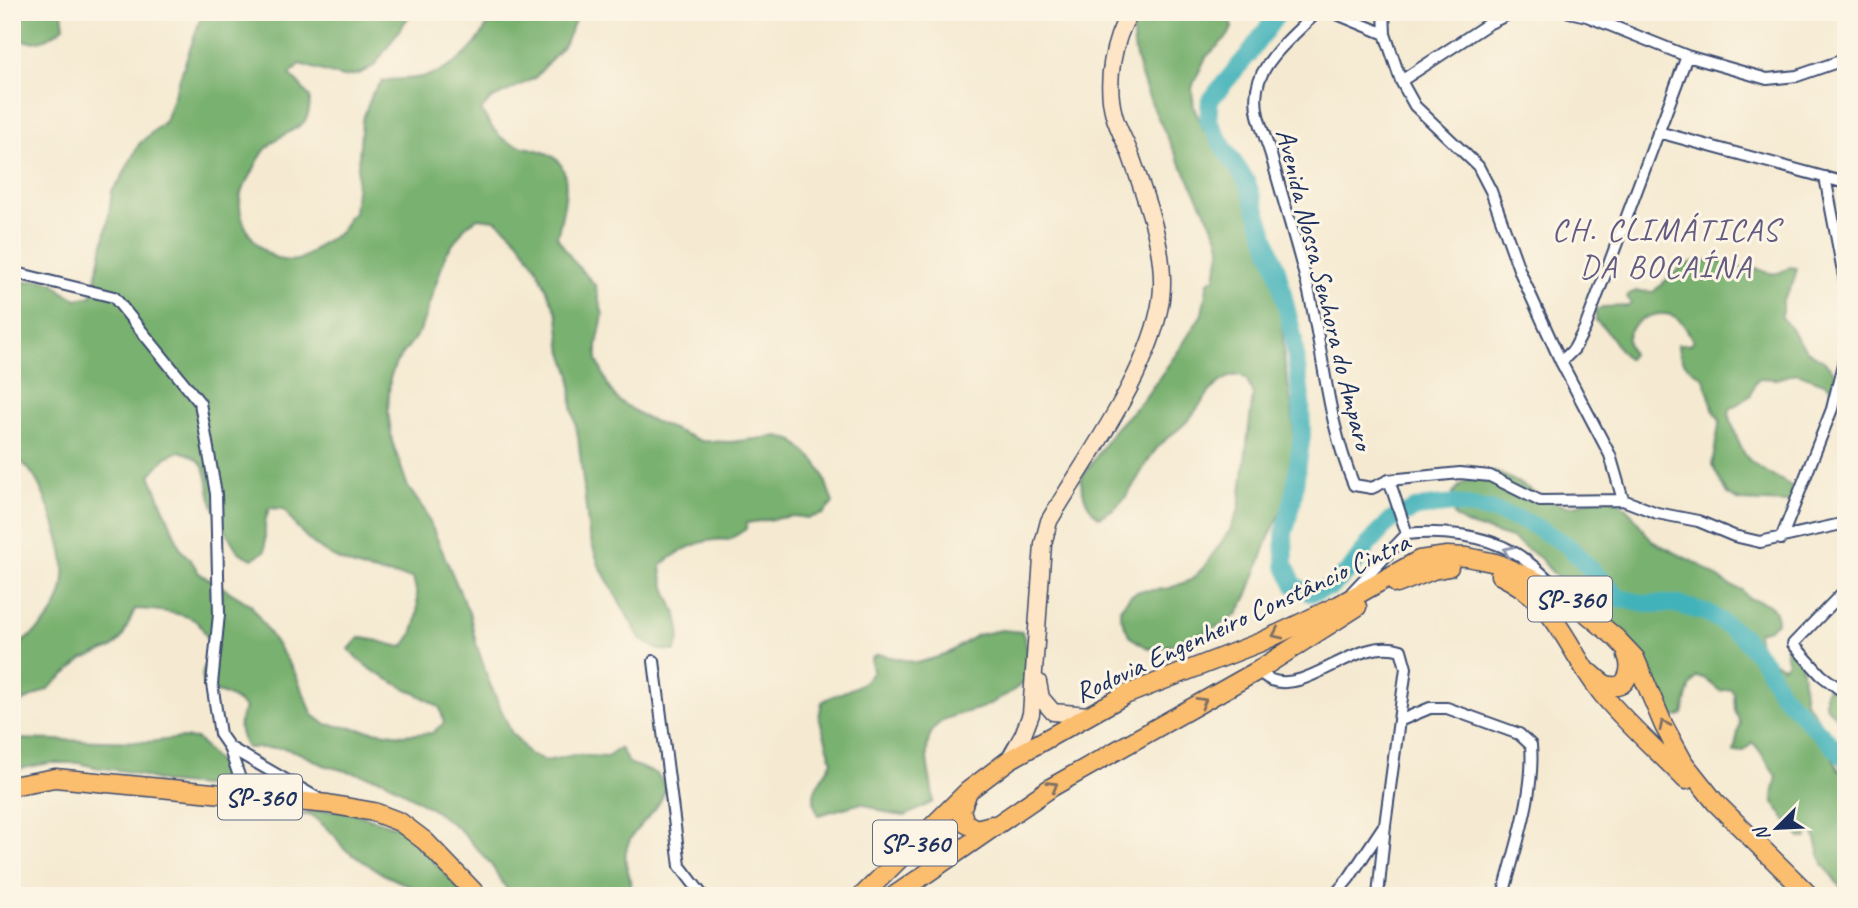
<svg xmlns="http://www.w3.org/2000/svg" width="1858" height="908" font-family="Caveat,sans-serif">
  <rect width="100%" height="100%" fill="#fcf5e5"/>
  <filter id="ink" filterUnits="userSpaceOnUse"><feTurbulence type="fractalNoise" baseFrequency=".0143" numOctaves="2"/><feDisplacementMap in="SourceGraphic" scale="14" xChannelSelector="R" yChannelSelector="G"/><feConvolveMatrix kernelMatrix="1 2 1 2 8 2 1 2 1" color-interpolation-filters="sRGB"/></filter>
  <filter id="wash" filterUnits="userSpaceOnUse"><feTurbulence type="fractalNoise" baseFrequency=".00686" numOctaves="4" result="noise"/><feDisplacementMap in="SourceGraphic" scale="28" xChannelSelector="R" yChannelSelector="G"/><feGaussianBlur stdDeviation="1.57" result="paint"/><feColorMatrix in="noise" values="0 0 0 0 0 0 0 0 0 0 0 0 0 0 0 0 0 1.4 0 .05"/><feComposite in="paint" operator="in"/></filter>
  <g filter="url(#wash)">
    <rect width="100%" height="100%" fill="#f5ead1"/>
    <path fill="#79b16f" stroke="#4a7066" stroke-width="2" fill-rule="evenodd" d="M12,12H62L64,27C47,41 33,47 12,36Z
      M206,12H412L374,66L359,74L343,77L300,64L290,74L310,97C310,128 299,125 277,139C264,148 258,160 252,173C245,188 239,187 240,207C242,233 269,266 297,260C309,257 314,248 324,242C337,235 344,232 348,217L354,213L362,121L373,92L383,81C397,78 413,80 427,76C458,68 483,42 492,12H579L564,45L535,78L491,99L481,110C487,120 494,133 505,140C524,152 561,145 565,177C568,195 561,219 557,237L574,262L595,285L603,315L597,345V360L609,388L619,401L646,418L701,441L731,442L779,436L794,441L815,461L823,474L833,503L823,514L808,518L793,516L747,523L746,529L729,540C705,537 680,550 661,565C661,599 691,619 675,651L659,650L641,640L599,565L589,535L578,436L572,407L571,376L561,346L558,315L537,268L519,241L508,230L495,220L478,218L466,226L446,254L420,331L396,363L390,378L388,411L392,441L408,487L425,511L470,615L476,643L489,682L511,732L530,755L546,761L574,755L607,757L620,748L629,763L657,774L666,787C658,816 634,824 627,847C621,865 635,878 630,896H511L490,863L459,829L435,811L384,780L326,766L297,752L283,748H247C238,733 237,724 245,708C232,696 222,692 205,690C198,665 208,668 209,648C210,640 201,624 194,620C184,613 147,609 135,609L122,638L112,648L83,659L48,689L20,703L12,704V649C27,639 42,629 52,614C74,581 62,544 50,511C45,498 40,483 31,472C26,465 18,459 12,453V284L37,280L53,282L63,292L77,299L92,296L108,222L112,191L121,179L139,144L165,121L201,17ZM180,451C213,461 204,477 212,502C214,509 233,545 238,551C241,554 247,556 252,559L265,551V522L269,508L284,509C316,561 356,570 413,578C420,602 421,627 403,647C387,645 375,638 359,638L349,649C372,679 410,686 440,708L444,723L432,733L401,735L325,724L313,715L294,671L251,605L199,573L191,560L181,550L150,475L166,457Z
      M1136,12H1231L1232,28L1228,36L1206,57L1194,82L1192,89L1194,108L1204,131L1230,153L1268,233L1275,288L1282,316L1284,359L1292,409L1295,453L1290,493L1269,537L1248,594L1238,613L1225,623L1183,642L1156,649L1148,648L1130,637L1120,615V608L1131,595L1139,591L1167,589L1191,580L1203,568L1230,530L1239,509L1253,394L1247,380L1241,375C1214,376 1205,401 1189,419C1180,430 1167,436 1157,448C1135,475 1133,502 1099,517C1087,508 1082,493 1081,479L1115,429L1144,399L1179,350L1202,314L1208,282L1215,278C1216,267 1221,257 1220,246C1219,234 1210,222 1205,211C1183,164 1118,62 1136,12Z
      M1698,260L1731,263L1746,271L1756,268C1771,275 1776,276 1790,267L1797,268L1793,283L1782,301V317L1806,350L1825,362L1834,371L1837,380L1833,391L1827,384L1797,373L1777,379L1760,378L1755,382L1751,395L1730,409L1729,413C1733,427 1738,445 1746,456C1758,472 1783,478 1798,491L1788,503L1740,501L1727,494L1712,465L1720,420L1714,412L1704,378C1691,370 1677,361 1678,344H1690L1693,341C1689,333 1684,323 1677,318C1660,306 1624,322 1628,343C1628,344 1631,353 1632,354L1628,359C1613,345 1613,333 1596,321V311L1602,307L1629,306L1631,303L1627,297L1629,294L1636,291L1653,292L1681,267Z
      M1493,472C1518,477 1553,510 1573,506C1583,504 1594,497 1603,493L1612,495L1631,513L1652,541L1700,565L1729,585L1742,590L1749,599C1764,601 1777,605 1777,622L1769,629L1758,632C1755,647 1770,662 1784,666L1788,662C1784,652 1784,643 1791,634L1794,636L1801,661L1805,701L1823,725L1824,739L1839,771L1843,769L1846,761V895L1823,864L1814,833L1806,827L1807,838H1800L1773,802C1772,793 1776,785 1777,776C1768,766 1760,748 1752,742L1744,751L1734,752L1740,723L1735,710L1734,694L1731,689L1720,691L1704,678L1697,677L1690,687L1683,714L1677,717L1668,712L1657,693L1540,558L1511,538L1466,524L1455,517L1449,503C1455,481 1473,478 1493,472Z
      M1001,630L1022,632L1033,665L1029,679C1016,689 1002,698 988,705C966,716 933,712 928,743C924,762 933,783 933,802L905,816L890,814L862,803L818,815C807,789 821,783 832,761L819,717L822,702C841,689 857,693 873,672L871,659L878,654L917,663L945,655L977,635Z
      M1830,684H1841L1846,687V734L1842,723L1825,705V692Z
      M182,738L197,739L218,762L224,776L214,787L168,783L125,771L94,767L80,763H50L12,770V739L148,742Z
      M343,810L404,829L466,896H422L416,889L383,874L344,849L335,836L312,815H301L312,811Z"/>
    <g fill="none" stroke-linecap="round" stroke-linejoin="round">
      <path stroke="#42b2ba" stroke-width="18" d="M1279,12L1248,55L1210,100L1208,120L1224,148L1247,182L1277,269L1293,335L1301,397L1302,435L1293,499L1284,534L1285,565L1295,586L1310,593L1331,587L1350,570L1368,545L1390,521L1417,508L1454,504L1490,510L1529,523L1567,545L1619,598L1646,604H1675L1708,613L1741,635L1765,663L1780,692L1846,759"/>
    </g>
  </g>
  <g filter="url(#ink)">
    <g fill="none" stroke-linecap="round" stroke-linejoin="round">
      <defs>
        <path id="minor" d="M1323,12L1315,14C1296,33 1261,61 1257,89C1253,113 1264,132 1271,155C1283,200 1297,244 1308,288C1324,354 1327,422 1354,485L1372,488L1389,480
          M1332,12L1385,34
          M1384,12L1385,34L1401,81L1415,106L1478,166L1491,191L1520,272L1561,362L1610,455L1623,500
          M1569,12L1587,16L1687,56L1767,79L1797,76L1846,59
          M1401,81L1488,24L1513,12
          M1658,132L1846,183
          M1825,177L1846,287
          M12,272L114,297L200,403L216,494L219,614L212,684L220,734L229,747
          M1561,362L1574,349L1585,328L1687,56
          M1407,534L1389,480L1460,473L1490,476L1540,501L1623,500L1657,513L1698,521L1734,536L1760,542L1846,523
          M1781,539L1832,409L1846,352
          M1846,589L1793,644L1821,675L1846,694
          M1352,592L1407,534C1439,530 1485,535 1513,552C1528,560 1540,572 1552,583
          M654,661L680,866L703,896
          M1257,671C1262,674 1267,678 1271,680C1310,694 1355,636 1401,650L1406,668L1385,825L1378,896
          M1399,721L1430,708H1447L1519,734L1531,745C1535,795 1515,847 1503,896
          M246,796L229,747L319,799
          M1334,896L1349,878L1383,827"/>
        <path id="secondary" d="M1038,682L1041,698L1053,712L1089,715
          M1009,760L1023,735L1031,714L1043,544L1049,521C1086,458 1151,371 1161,299C1167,253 1147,202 1132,159C1127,144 1118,130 1114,115C1105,82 1113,41 1130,12"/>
        <path id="primary" d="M1500,575C1561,605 1565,648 1603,695C1628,725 1659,752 1686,780
          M1397,584L1433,570L1449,567
          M1592,674C1597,678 1601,683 1607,685C1627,692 1633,670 1627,655
          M12,786L55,778L328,804L374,812L400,822L425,841L478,896
          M967,794L961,810L965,823L976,829L992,825
          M862,896L968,791L1009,760L1125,695L1261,642L1339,605L1419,560L1447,556L1467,557L1496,563L1561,592L1616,638L1635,658L1664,726L1684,763L1715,802L1810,896
          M894,896L1052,787L1257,671L1357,607"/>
      </defs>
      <use href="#minor" stroke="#3c4b6f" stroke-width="14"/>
      <use href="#secondary" stroke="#3c4b6f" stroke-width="19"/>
      <use href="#primary" stroke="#3c4b6f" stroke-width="21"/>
      <use href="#minor" stroke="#fff" stroke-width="10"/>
      <use href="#secondary" stroke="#fde5c5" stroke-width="16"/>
      <use href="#primary" stroke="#fbbd6e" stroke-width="18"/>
    </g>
    <defs><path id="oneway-chevron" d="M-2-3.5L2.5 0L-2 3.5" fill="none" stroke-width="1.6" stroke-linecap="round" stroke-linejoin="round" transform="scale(1.75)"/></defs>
    <use stroke="#8d97ae" href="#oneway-chevron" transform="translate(1508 551) rotate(-156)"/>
    <g stroke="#806f65">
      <use href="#oneway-chevron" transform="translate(1277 634) rotate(155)"/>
      <use href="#oneway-chevron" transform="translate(1202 702) rotate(-29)"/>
      <use href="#oneway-chevron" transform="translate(1664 725) rotate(-116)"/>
      <use href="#oneway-chevron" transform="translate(1053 786) rotate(-31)"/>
    </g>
  </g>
  <g text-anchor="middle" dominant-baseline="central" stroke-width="6" stroke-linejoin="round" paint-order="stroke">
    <g fill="#fcf5e5" stroke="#5e6a86" stroke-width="2">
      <rect x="1528" y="576.5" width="84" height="45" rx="5"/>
      <rect x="218" y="774.5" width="84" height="45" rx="5"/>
      <rect x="873" y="820.5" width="84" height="45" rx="5"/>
    </g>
    <g font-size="26" font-weight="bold" fill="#1b2f5e">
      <text x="1570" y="599">SP-360</text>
      <text x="260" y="797">SP-360</text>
      <text x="915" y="843">SP-360</text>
    </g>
    <g font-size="28" fill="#1b2f5e" stroke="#fcf5e5">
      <text transform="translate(1325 289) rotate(76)">Avenida Nossa Senhora do Amparo</text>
      <text transform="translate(1242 617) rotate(-25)">Rodovia Engenheiro Constâncio Cintra</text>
    </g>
    <g font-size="32" letter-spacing="2" fill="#625b82" stroke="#fcf5e5">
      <text x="1666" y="229">CH. CLIMÁTICAS<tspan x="1666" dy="37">DA BOCAÍNA</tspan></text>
    </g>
  </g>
  <rect width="1858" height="908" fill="none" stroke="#fcf5e5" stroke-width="42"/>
  <g transform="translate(1777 828) rotate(246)" stroke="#fcf5e5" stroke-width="5" paint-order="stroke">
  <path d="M0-5L12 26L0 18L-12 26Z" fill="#1b2f5e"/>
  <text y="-10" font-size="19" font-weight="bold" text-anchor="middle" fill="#1b2f5e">N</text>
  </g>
</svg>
